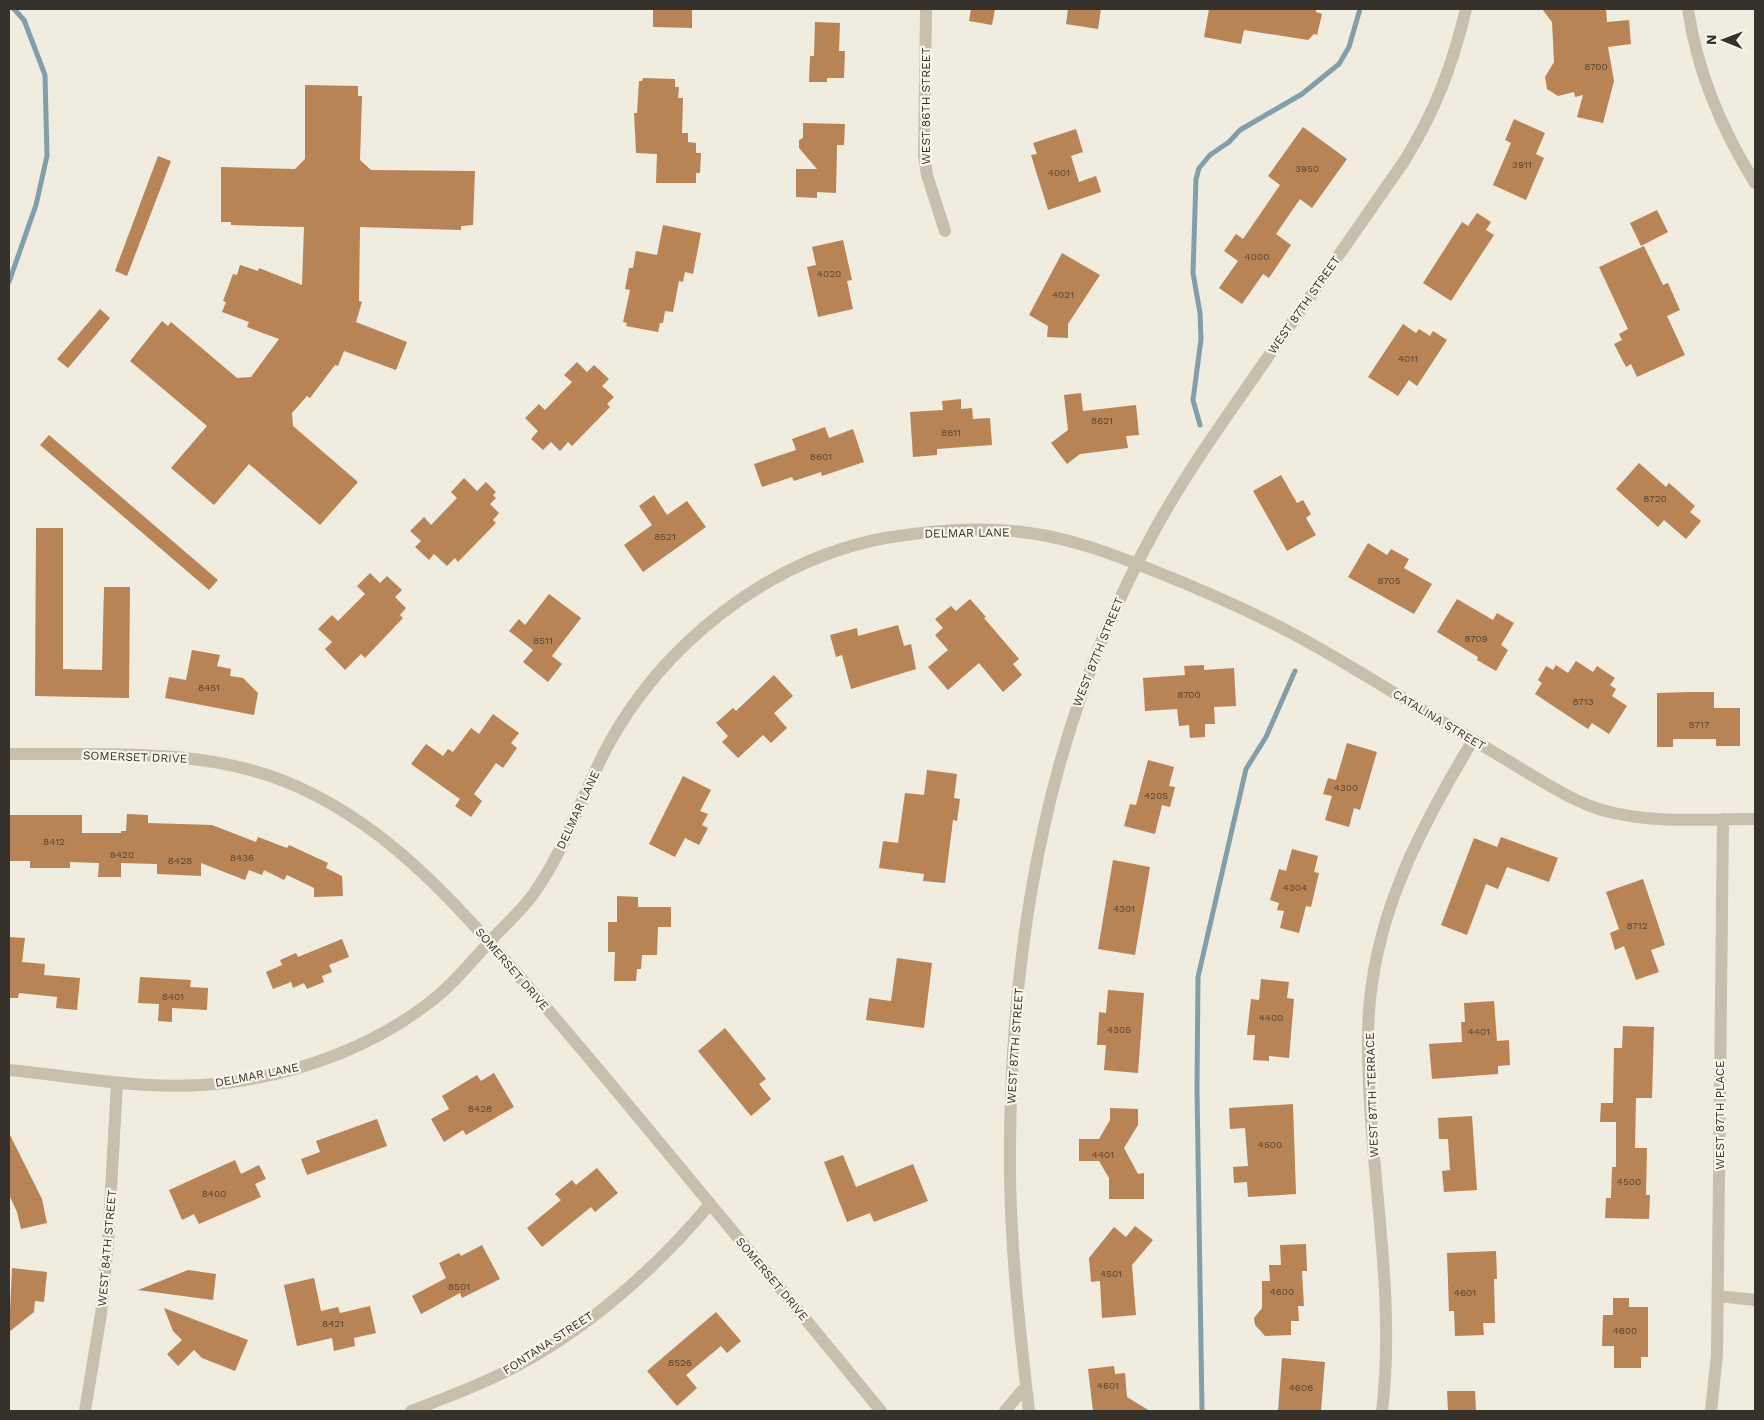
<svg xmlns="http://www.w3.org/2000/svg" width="1764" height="1420" font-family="'Work Sans',sans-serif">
  <rect width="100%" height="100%" fill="#f0ecdf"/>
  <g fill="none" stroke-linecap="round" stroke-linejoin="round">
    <path stroke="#819faa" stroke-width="5" d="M9,282L36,205L47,156L45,75L24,20L14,9
      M1200,425L1193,400L1201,339L1200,313L1193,273L1196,179L1199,168L1210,155L1229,142L1240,130L1302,94L1339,64L1349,47L1360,9
      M1202,1411L1197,1089L1198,977L1246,769L1266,737L1295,671"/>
  </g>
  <path fill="#b88355" d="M653,9H692V28L653,27Z
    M971,9H995L992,25L969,21Z
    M1068,9H1101L1098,29L1066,24Z
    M1209,9H1316V12L1322,14L1317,35L1314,34L1308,40L1244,30L1241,44L1204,37Z
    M1542,9H1606L1607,22L1629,20L1631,44L1608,47L1614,81L1603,123L1577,117L1583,95L1575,97L1574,92L1558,96L1547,89L1545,77L1554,62L1552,22Z
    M815,22L840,23L839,51H845L844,78H827V82H809L810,56H814Z
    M643,78L675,79V87H679L678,98H683L682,133H688V142L696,143V153H701L700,173H696V183H656L657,154L636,153L634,113H637L639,81H642Z
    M305,85L358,86V96H362L360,160L371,170L475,171L473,225L461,226V230L360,227L359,301L362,302L356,322L407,342L396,370L344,351L338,366L335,365L310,398L307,396L292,413L293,426L358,482L320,525L249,464L214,505L171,468L207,426L130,361L162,321L168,326L171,322L237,378L251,377L279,339L247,327L249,322L222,312L226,302L223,301L233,274L237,275L240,265L258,271L259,268L302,285L304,227L231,225V222H221V167L295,169L305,159Z
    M1514,119L1545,133L1536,154L1544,158L1526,200L1493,185L1511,143L1505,140Z
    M803,123L845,124L844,145H837L836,193L817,192V198L796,197V169H817L799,148V140L803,138Z
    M1303,127L1347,159L1312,208L1300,199L1276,234L1291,245L1269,278L1263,274L1242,304L1219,288L1238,261L1224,251L1236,234L1243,239L1280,185L1268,176Z
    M1076,129L1083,152L1071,156L1079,182L1096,176L1101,192L1048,210L1031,155L1037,154L1033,143Z
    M158,156L171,161L127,276L115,271Z
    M1657,210L1668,232L1641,246L1630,223Z
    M1477,213L1491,222L1486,230L1494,235L1451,301L1423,283L1462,222L1468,226Z
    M663,225L701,233L693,274L685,272L683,282L679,281L673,312L665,311L663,323H660L658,332L626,326L627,323L623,322L630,290L625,289L629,268H633L636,251L657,255Z
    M843,240L852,280L847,281L853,309L818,317L807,267L816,265L812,247Z
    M1644,246L1663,285L1668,283L1680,310L1667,316L1685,355L1637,377L1631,364L1626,367L1614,344L1622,340L1619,334L1628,329L1599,267Z
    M1062,253L1100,275L1068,324V338L1047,337L1048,326L1029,315Z
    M100,309L110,318L68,368L57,359Z
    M1403,324L1416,333L1419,329L1430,336L1433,331L1447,340L1417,386L1409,380L1398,396L1368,377Z
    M577,362L587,372L594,365L609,379L602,386L614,397L607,404L610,407L572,446L568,442L560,451L551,442L543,450L531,439L538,431L525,418L539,404L545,410L572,382L564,375Z
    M1081,393L1083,411L1136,405L1139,435L1126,436L1128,448L1080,454L1067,464L1051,443L1068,430L1064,395Z
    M961,399V409L972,408L973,419L990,418L992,445L937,449V455L913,457L910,412L943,410L942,401Z
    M825,427L829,438L853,429L864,462L822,476L821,472L794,481L792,477L762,487L754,464L796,450L792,439Z
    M49,435L218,580L209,590L40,445Z
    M1639,463L1666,487L1669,483L1695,506L1690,512L1701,521L1686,539L1664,520L1658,527L1616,489Z
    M1281,475L1297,503L1303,500L1311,514L1306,518L1316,535L1287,551L1253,491Z
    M464,478L477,491L486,482L496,492L493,495L496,498L490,504L499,513L493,520L496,523L458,562L455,558L447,566L434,554L429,560L415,547L421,541L410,531L424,517L431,525L457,498L451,492Z
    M654,495L667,515L687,501L706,527L643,572L624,545L652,525L639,506Z
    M36,528H63V669L102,670L104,587H130L129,698L35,696Z
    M1368,543L1387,555L1391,549L1409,559L1404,568L1432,584L1414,614L1348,577Z
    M370,573L380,583L387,576L402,590L395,597L406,608L400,615L403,618L365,658L361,654L345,670L325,649L332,642L318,629L332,615L338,621L365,594L357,586Z
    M549,594L581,618L552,656L562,664L548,682L523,662L533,650L509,631L519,619L525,625Z
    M970,599L986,617L984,618L1019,659L1013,664L1022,675L1003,692L979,663L948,690L928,667L948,650L935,635L943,628L935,619L951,606L956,611Z
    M1457,599L1493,620L1497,613L1514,623L1501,645L1508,650L1496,671L1477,660L1478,657L1437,632Z
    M898,625L904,646L911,644L916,669L851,689L842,655L836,657L830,635L857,628L858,636Z
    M192,650L220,655L217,666L231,669L230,676L243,678L258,693L254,715L165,698L169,677L186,680Z
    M1576,661L1593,672L1597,666L1615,678L1610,685L1616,689L1612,696L1627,706L1609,734L1592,723L1588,729L1535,694L1542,683L1538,680L1546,666L1553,670L1556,665L1568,673Z
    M1204,665V670L1234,668L1236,706L1214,707L1215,724H1205V737L1190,738L1189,725L1179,726L1177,709L1145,711L1143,678L1185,675L1184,666Z
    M774,675L793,696L774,713L787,728L771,743L763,735L738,758L722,742L728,736L716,723L733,708L736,711Z
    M1690,692H1714V708H1740V746H1716V739H1673V747H1657V693Z
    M493,714L519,733L511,743L517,748L503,768L496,763L474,794L482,801L471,817L455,806L460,799L411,764L426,744L443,756L448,749L453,752L471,728L479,734Z
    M1347,743L1377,752L1360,810L1354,808L1349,827L1325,820L1332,796L1323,794L1328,778L1336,780Z
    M1148,760L1174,767L1169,786L1175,787L1170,807L1162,805L1155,834L1124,826L1130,804L1136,805Z
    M927,770L957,774L954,798L960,799L957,821L953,820L945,883L923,881L924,874L879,868L883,841L898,843L905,793L924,795Z
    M683,776L711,790L700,811L708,814L702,825L708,828L699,845L685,838L675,857L649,844Z
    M127,814L148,815V823L212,825L256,842L258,837L287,848L289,845L328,863L326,868L342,876L343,896L314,897V888L287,875L284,880L264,870L262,875L249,870L245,880L201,863V876L157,874V864L121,863V877H98L99,863L70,862V868H30V861H9V815H82V833H121V831H126Z
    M1501,837L1558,858L1549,882L1507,867L1498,889L1486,884L1467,935L1441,925L1474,838L1497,847Z
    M1292,849L1318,856L1314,872L1319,873L1311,907L1306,906L1299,933L1280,928L1284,911L1277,910L1279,903L1270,900L1279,869L1286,871Z
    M1113,860L1150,867L1135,955L1098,949Z
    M1643,879L1665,945L1651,950L1659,972L1636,980L1624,946L1615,950L1610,933L1619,929L1606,892Z
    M617,896L638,897V907H671V927H658L657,955H642L641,969H637L636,981H614L615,952H608V922H617Z
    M9,937L25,938L22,962L45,964L44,975L80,978L77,1010L56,1008L57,997L19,993L18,998H9Z
    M342,939L349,957L329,965L332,972L322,976L324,982L307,989L304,983L293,988L291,982L273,989L266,972L282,965L280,960L296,953L298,957Z
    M897,958L932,963L924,1028L866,1020L869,998L891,1001Z
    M140,977L191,980L190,987L208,988L207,1010L172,1008V1022L158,1021L159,1004L138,1003Z
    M1261,979L1289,982L1287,998L1294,999L1289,1058L1269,1056V1061L1253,1060L1255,1035H1247L1251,999L1259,1000Z
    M1108,990L1144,993L1138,1073L1104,1070L1106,1045H1097L1099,1012L1106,1013Z
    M1494,1001L1497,1041L1509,1040L1510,1065L1498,1066V1074L1432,1079L1429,1044L1462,1042L1461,1022H1465L1464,1003Z
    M1623,1026L1654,1027L1652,1098H1636L1635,1148H1647L1646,1195H1650L1649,1219L1605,1218L1606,1198H1611L1612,1167H1616V1122H1600L1601,1103H1613L1614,1048H1622Z
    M725,1028L766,1079L759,1084L771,1099L751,1116L698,1051Z
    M494,1073L514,1107L466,1135L463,1130L444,1142L431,1119L449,1109L442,1096L477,1075L481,1081Z
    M1293,1104L1296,1194L1248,1197L1247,1182L1234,1183L1233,1167L1248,1166L1245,1128L1230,1129L1229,1108Z
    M1110,1108L1138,1109V1125L1124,1148L1138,1174L1144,1173V1199H1109V1178L1099,1161H1079V1139H1099L1110,1120Z
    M1472,1116L1477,1190L1444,1192L1442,1171L1450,1170L1448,1139H1439L1438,1118Z
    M377,1119L387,1146L307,1175L301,1159L320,1152L316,1141Z
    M9,1133L42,1199L47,1223L21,1229L17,1212L9,1195Z
    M843,1155L856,1187L913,1164L928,1201L874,1222L870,1213L847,1222L824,1162Z
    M235,1160L241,1174L259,1165L266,1179L255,1184L261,1197L199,1224L194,1214L182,1220L169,1190Z
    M597,1168L618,1193L595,1212L591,1207L542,1247L527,1228L561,1200L555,1194L572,1180L576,1185Z
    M1135,1226L1153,1240L1132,1265L1136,1315L1102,1318L1100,1281L1091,1282L1089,1258L1114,1227L1126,1237Z
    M1306,1244L1307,1271H1302L1304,1306H1298L1299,1321H1291V1335L1265,1336L1255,1325L1254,1318L1262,1308V1281H1270L1269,1265H1281L1280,1245Z
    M482,1245L500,1279L462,1298L460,1293L421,1314L412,1296L446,1278L439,1263L459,1253L461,1256Z
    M1496,1251L1497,1279H1494L1495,1323H1483L1484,1335L1455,1336L1454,1311H1449L1447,1253Z
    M12,1268L47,1272L44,1302L35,1301L34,1312L9,1332Z
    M188,1270L216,1274L213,1300L138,1290Z
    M314,1278L321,1311L338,1307L340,1313L370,1306L376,1333L354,1338L355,1346L334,1351L332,1338L297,1346L284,1285Z
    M1613,1298H1629V1307H1648V1357H1641V1368H1614V1346H1602L1603,1315H1613Z
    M164,1308L248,1340L235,1371L202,1358L194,1350L178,1366L167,1354L182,1340L173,1331Z
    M716,1312L741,1341L727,1353L721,1346L686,1375L697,1388L677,1406L647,1371Z
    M1282,1358L1325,1362L1321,1411H1278Z
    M1114,1366L1115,1374L1125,1373L1127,1397L1150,1411H1093L1088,1369Z
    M1447,1391H1475L1476,1411H1448Z"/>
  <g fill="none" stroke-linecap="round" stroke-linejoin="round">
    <path stroke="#c7beac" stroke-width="12" d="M926,9L924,155L927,175L945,231
      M1688,9C1697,71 1722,130 1755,183
      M9,1070C82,1077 150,1092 224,1083C301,1074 381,1044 440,994C458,978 474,959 490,941C504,926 520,912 532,896C565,851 581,797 606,749C662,644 768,560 885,538C932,530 982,526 1029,533C1074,539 1115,555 1157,572C1205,591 1252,612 1297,636C1349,664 1398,696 1448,725C1475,741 1502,757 1528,773C1552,787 1575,802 1602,810C1651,824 1704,819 1755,819
      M1718,1296L1755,1300
      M85,1411L101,1314L108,1243L117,1083
      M411,1411C443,1399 475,1387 505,1372C583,1333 655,1270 710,1204
      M1005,1411L1026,1386
      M1029,1411C1020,1333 1011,1254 1010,1174C1008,950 1046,724 1157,526C1188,470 1225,419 1261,367C1309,298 1357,229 1405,160C1436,109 1452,67 1466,9
      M1382,1411C1397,1289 1367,1162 1368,1038C1368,926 1417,833 1473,740
      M1711,1411L1717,1355L1723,819"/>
    <path stroke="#c7beac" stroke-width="12" d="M9,754C100,755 197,747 284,781C382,820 450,897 518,975C557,1020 596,1066 634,1112C717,1212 799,1311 881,1411"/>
  </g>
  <g text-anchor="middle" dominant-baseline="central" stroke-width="4.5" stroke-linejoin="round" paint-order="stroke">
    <g font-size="10" fill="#564635">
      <text x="1596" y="66">8700</text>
      <text x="1522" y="164">3911</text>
      <text x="1307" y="168">3950</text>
      <text x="1059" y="172">4001</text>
      <text x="1257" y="256">4000</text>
      <text x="829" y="273">4020</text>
      <text x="1063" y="294">4021</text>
      <text x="1408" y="358">4011</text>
      <text x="1102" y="420">8621</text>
      <text x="951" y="432">8611</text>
      <text x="821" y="456">8601</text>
      <text x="1655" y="498">8720</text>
      <text x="665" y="536">8521</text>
      <text x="1389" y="580">8705</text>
      <text x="1476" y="638">8709</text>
      <text x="543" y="640">8511</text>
      <text x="209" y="687">8451</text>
      <text x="1189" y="694">8700</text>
      <text x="1583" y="701">8713</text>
      <text x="1699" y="724">8717</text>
      <text x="1346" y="787">4300</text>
      <text x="1156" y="795">4205</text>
      <text x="54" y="841">8412</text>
      <text x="122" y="854">8420</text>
      <text x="242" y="857">8436</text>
      <text x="180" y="860">8428</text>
      <text x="1295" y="887">4304</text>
      <text x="1124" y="908">4301</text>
      <text x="1637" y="925">8712</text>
      <text x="173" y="996">8401</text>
      <text x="1271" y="1017">4400</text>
      <text x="1119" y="1029">4305</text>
      <text x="1479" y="1031">4401</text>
      <text x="480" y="1108">8428</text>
      <text x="1270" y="1144">4500</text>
      <text x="1103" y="1154">4401</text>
      <text x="1629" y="1181">4500</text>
      <text x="214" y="1193">8400</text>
      <text x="1111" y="1273">4501</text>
      <text x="459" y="1286">8501</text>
      <text x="1282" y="1291">4600</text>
      <text x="1465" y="1292">4601</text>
      <text x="333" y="1323">8421</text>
      <text x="1625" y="1330">4600</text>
      <text x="680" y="1362">8526</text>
      <text x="1108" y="1385">4601</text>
      <text x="1301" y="1387">4606</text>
    </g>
    <g font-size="12" fill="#36312a" stroke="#f8f5eb">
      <text transform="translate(926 106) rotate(-90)">WEST 86TH STREET</text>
      <text transform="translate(1304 305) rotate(-55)">WEST 87TH STREET</text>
      <text transform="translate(967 533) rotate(-1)">DELMAR LANE</text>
      <text transform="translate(1098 652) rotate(-68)">WEST 87TH STREET</text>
      <text transform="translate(1439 720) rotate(31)">CATALINA STREET</text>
      <text transform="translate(135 757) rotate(2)">SOMERSET DRIVE</text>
      <text transform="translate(578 810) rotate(-65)">DELMAR LANE</text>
      <text transform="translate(512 969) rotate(49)">SOMERSET DRIVE</text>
      <text transform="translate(1015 1046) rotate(-86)">WEST 87TH STREET</text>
      <text transform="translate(257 1075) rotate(-11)">DELMAR LANE</text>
      <text transform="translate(1372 1095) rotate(-92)">WEST 87TH TERRACE</text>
      <text transform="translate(1720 1115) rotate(-90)">WEST 87TH PLACE</text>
      <text transform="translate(107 1248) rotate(-85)">WEST 84TH STREET</text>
      <text transform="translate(772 1279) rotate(50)">SOMERSET DRIVE</text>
      <text transform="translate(548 1343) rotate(-33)">FONTANA STREET</text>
    </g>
  </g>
  <rect width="1764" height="1420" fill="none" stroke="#36312a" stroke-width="20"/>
  <g transform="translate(1724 40) rotate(271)" stroke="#f8f5eb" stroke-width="4" paint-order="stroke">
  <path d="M0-4L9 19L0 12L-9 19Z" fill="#36312a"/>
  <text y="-8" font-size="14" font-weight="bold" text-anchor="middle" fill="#36312a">N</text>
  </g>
</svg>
